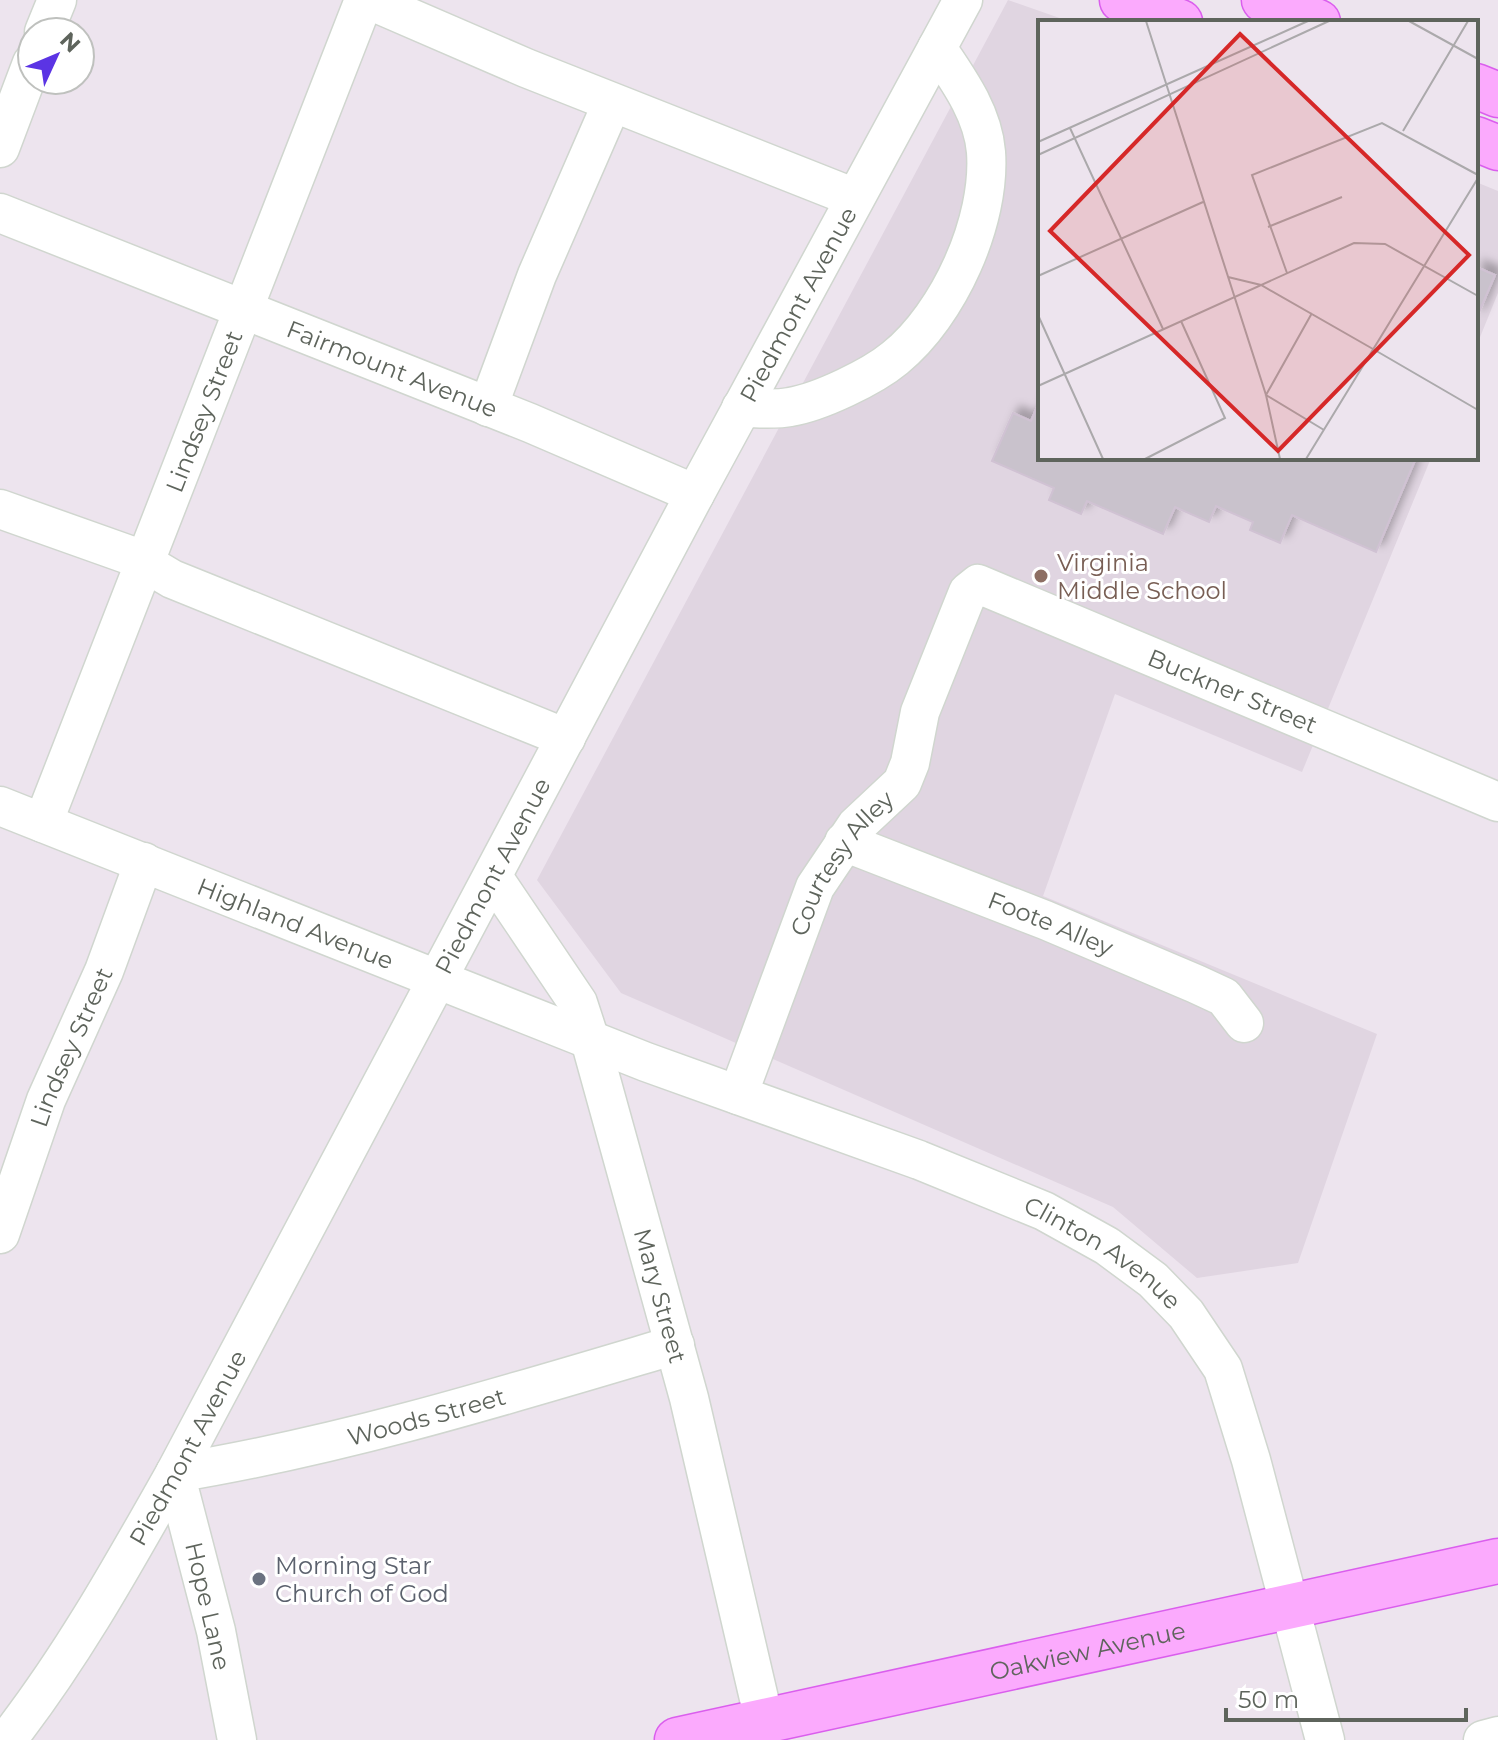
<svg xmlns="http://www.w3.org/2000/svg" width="1498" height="1740" font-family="Montserrat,sans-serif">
  <defs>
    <filter id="shadow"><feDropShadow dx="7" dy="-7" stdDeviation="4" flood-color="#0004"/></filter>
  </defs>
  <rect width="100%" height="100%" fill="#ede4ee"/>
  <path fill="#e0d5e1" d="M1008,0L1071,22H1040V458H1431L1302,772L1115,694L1043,896L1377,1034L1298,1263L1197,1278L1113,1207L621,993L537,880Z
    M1476,182L1498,191V293L1476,347Z"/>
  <path fill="#c9c2cc" stroke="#d0c2d3" stroke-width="2" filter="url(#shadow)" d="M1476,267L1495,275L1476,319Z
    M1040,400V458H1416L1376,552L1292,515L1280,543L1250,530L1253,522L1216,506L1209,522L1175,507L1163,534L1087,501L1081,514L1049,500L1054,488L992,461L1013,413L1031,421Z"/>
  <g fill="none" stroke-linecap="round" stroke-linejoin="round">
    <defs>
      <g id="minor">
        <path d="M369,0L526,68L855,198"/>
        <path d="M44,32L57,0"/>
        <path d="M0,148L32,63"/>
        <path id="s1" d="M0,213L530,423L695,494"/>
        <path d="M488,407L537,275L612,103"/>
        <path d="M741,408C757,408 775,410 790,407C820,402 872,377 895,358C949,314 991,221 986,152C983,113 958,79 937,48"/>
        <path d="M0,509L135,557L172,579L566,738"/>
        <path id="s2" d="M0,806L646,1062L919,1160L1044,1211L1107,1246L1153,1280L1186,1314L1223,1369L1251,1460L1325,1740"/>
        <path id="s3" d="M43,823L364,0"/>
        <path id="s4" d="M844,842L1045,920L1196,984L1224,997L1244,1023"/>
        <path id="s5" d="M493,877L578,1003L590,1040L689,1398L764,1720"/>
        <path id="s6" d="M738,1095L815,887L856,826L902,783L910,763L920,712L968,592L978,584L1498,802"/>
        <path id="s7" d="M0,1234L46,1100L104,971L144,862"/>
        <path id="s8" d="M7,1740C72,1657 123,1565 175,1473L695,494L963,0"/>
        <path id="s9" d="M237,1740L216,1631L175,1473C345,1445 510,1394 675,1345"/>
        <path d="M1483,1740L1498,1736"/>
      </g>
      <g id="major">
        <path d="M1122,0L1180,22"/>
        <path d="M1264,0L1318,22"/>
        <path d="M1476,86L1498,95"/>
        <path d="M1476,139L1498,148"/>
        <path id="s10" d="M677,1740L1498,1561"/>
      </g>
    </defs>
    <use href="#minor" stroke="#d0d6cf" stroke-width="41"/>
    <use href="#major" stroke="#da5eed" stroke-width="47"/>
    <use href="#minor" stroke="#fff" stroke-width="38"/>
    <use href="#major" stroke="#fbaafd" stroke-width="44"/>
  </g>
  <circle fill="#8d6e63" stroke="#fff" stroke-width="3" cx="1041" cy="576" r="8"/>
  <circle fill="#6b7280" stroke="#fff" stroke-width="3" cx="259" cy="1579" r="8"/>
  <g text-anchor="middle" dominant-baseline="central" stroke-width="6" stroke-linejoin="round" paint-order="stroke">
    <g font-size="24" fill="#5e645c" stroke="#fff">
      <text stroke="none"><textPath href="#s8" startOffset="1640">Piedmont Avenue</textPath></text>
      <text stroke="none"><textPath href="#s1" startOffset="422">Fairmount Avenue</textPath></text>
      <text stroke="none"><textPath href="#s3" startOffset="442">Lindsey Street</textPath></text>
      <text stroke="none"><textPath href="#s6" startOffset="850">Buckner Street</textPath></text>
      <text stroke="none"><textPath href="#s6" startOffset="256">Courtesy Alley</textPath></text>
      <text stroke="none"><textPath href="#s8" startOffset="992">Piedmont Avenue</textPath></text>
      <text stroke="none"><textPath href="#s2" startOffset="318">Highland Avenue</textPath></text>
      <text stroke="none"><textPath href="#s4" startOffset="222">Foote Alley</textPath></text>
      <text stroke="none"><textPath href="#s7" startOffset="200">Lindsey Street</textPath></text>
      <text stroke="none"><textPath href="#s2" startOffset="1192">Clinton Avenue</textPath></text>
      <text stroke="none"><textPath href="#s5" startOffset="456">Mary Street</textPath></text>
      <text stroke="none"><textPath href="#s9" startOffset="532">Woods Street</textPath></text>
      <text stroke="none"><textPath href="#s8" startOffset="344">Piedmont Avenue</textPath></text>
      <text transform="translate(208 1606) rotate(77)">Hope Lane</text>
      <text stroke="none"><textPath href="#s10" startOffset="420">Oakview Avenue</textPath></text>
    </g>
    <g font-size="24" fill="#785e54" stroke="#fff" text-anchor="start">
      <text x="1057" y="562">Virginia<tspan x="1057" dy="28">Middle School</tspan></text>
    </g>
    <g font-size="24" fill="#5b616d" stroke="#fff" text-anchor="start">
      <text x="275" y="1565">Morning Star<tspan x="275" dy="28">Church of God</tspan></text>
    </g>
  </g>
  <g transform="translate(1038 20)">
    <rect width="440" height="440" fill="#ede4ee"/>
    <path fill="none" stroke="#aba9ab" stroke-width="2" d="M108,1L228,375L242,439M371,1L440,39M32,108L125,309M365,111L430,1M0,122L270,1M0,135L291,1M230,207L304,177M249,253L214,155L344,103L440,155M0,256L165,182M190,257L223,265L335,329M274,293L228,375L286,410M0,295L65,439M335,329L440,390M0,366L316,223L347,224L440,276M107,439L187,398L143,301M268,439L440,158"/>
    <path fill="#d62828" fill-opacity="0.15" stroke="#d62828" stroke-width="4" d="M202,14L431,235L240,431L12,211Z"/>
    <rect width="440" height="440" fill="none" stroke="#5e645c" stroke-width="4"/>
  </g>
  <g transform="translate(56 56) rotate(46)"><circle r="38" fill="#ffffff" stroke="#bfc1be" stroke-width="2"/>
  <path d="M0-6L14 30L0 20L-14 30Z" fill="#5b34e4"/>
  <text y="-12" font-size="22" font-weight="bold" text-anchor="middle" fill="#5e645c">N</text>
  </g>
  <path d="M1226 1708v12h240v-12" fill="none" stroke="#5e645c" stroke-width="4"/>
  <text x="1238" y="1708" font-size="24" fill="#5e645c" stroke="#ffffff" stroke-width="6" paint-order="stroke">50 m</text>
</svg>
